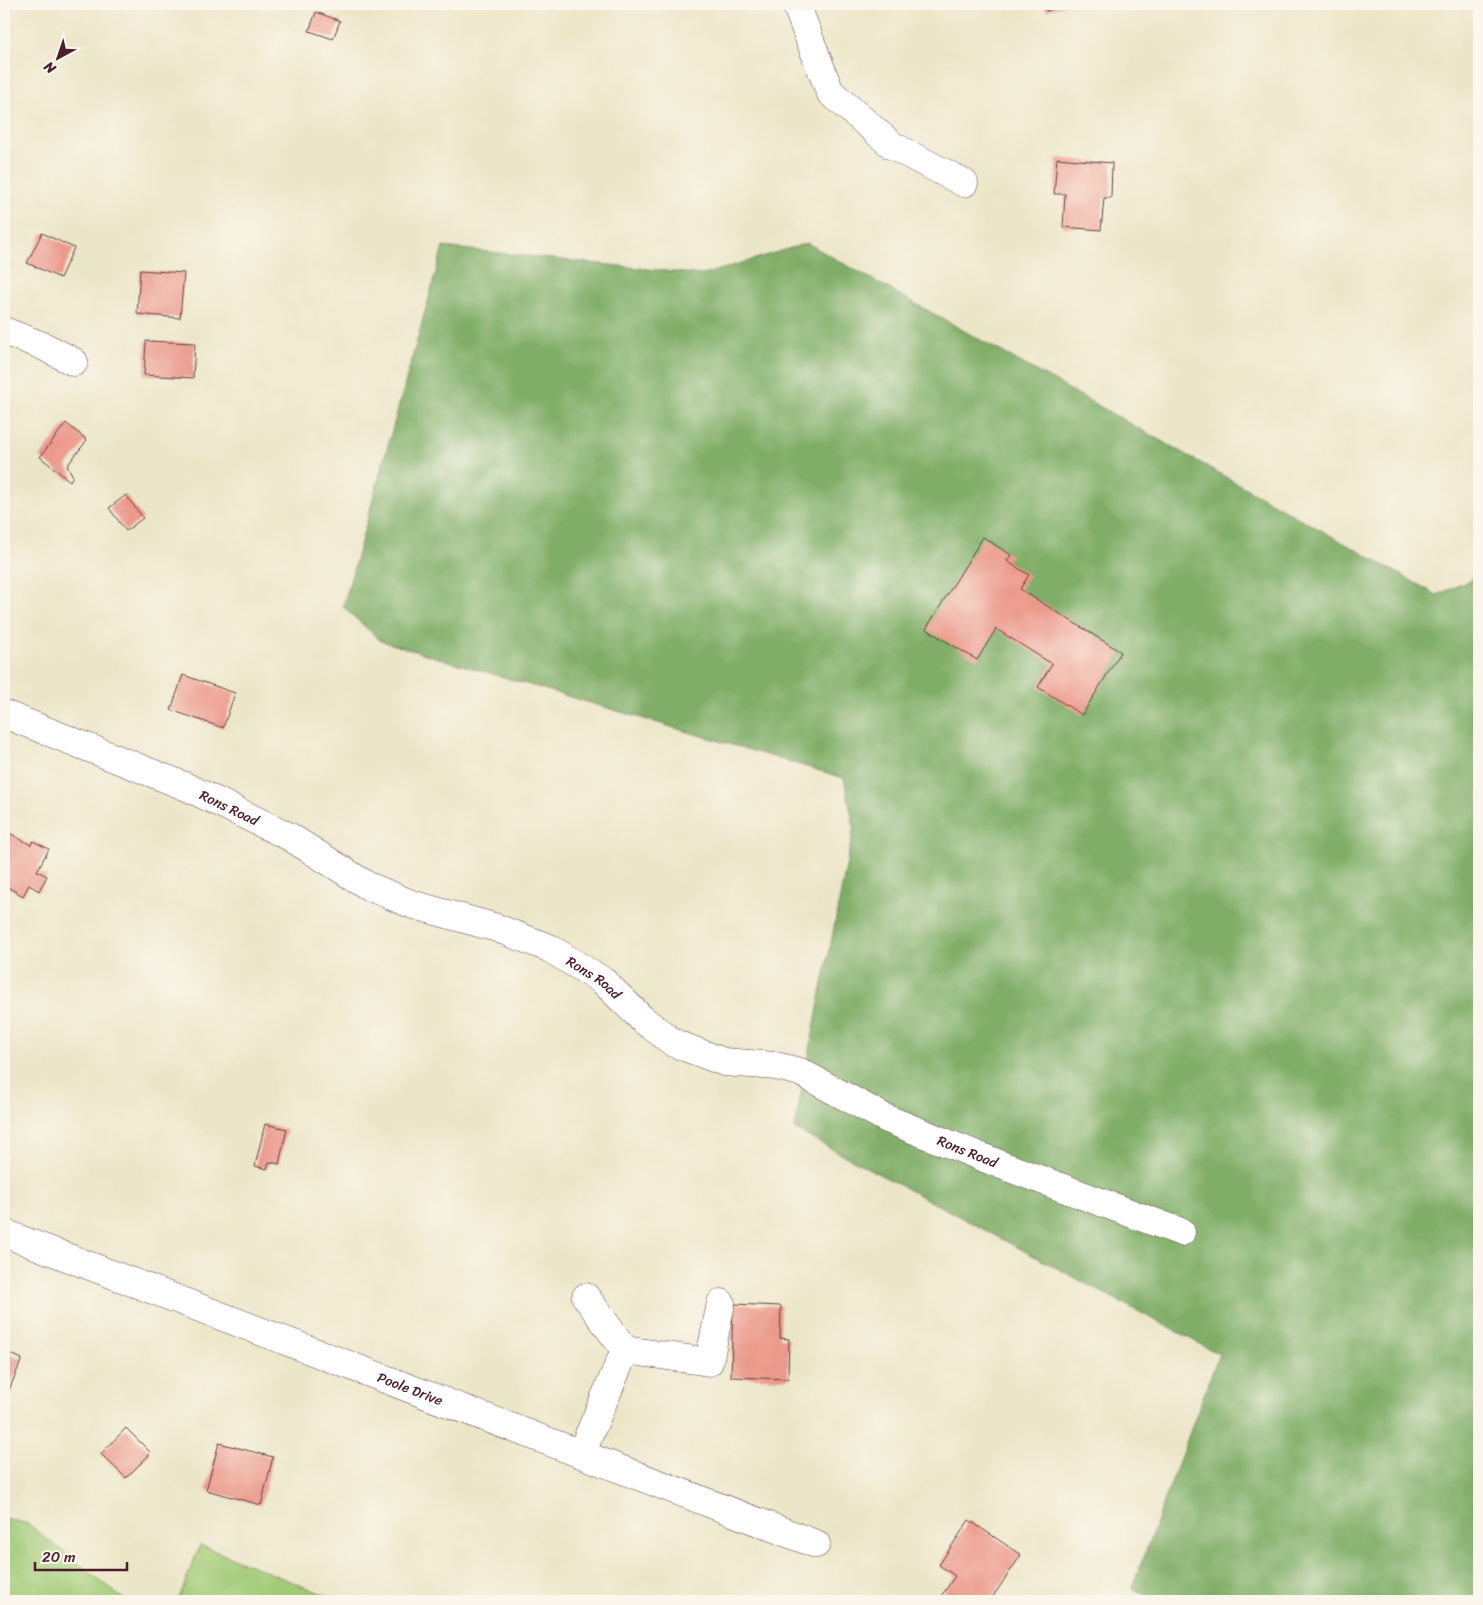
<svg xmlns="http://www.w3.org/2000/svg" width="1483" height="1605" font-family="Sriracha,sans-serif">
  <rect width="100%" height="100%" fill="#fbf7ec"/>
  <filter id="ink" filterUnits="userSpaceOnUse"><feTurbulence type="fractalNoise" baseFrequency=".02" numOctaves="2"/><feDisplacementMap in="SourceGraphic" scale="10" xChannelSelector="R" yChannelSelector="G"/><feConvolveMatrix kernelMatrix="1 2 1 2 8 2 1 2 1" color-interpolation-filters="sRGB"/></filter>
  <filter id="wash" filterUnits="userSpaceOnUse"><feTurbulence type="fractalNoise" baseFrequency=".0096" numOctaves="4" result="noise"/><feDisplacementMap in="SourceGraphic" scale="20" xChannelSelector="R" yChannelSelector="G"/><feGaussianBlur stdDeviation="1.12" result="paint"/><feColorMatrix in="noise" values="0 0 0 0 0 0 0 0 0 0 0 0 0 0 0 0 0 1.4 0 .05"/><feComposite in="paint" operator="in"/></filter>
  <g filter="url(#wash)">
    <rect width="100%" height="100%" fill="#ece6c9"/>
    <path fill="#a1ca76" stroke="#767450" d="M4,1518L28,1524L126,1601H4Z
      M200,1545L340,1601H178Z"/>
    <path fill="#80ae67" stroke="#656649" d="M807,243L1437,595L1479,576V1601H1159L1132,1588L1219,1354L794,1129L854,827L844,778L381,641L343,607L443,247L703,275Z"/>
    <g id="blocks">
      <path fill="#eb998a" d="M1044,4H1068L1046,11Z
        M316,12L340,21L333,39L309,31Z
        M1057,158L1112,163L1111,198H1104L1101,230L1063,227L1065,194H1054Z
        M42,233L74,248L60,278L27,263Z
        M140,270L184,273L180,318L137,314Z
        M146,341L195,343L193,378L144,375Z
        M66,423L87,440L67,466L73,476L70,481L40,457Z
        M126,495L143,518L126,531L109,508Z
        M983,537L1011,555L1007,561L1029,575L1020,589L1121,652L1082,715L1038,687L1052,664L996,629L977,660L926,629Z
        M183,675L235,693L223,728L171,710Z
        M4,830L31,845L33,841L49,849L37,871L47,876L39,891L29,885L23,896L4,885Z
        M265,1124L287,1129L279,1164L269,1162L267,1169L255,1166Z
        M733,1304L781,1306L780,1338L789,1339L788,1379L731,1377Z
        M4,1351L22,1359L4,1402Z
        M126,1428L151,1453L126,1478L101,1454Z
        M219,1443L273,1457L261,1505L206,1490Z
        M969,1520L1021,1555L990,1601H938L955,1576L939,1565Z"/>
    </g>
  </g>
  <g filter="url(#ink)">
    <use href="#blocks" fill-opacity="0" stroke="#623d43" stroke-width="1"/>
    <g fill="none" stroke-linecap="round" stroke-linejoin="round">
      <defs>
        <g id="minor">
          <path d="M796,4L830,92L893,146L964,183"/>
          <path d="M4,331L43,346L74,362"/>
          <path id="s1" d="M4,714L187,787L290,837L368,886L411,904L497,928L549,948L603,981L642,1019L674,1043L724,1062L776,1066L800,1072L885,1118L1004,1166L1181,1232"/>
          <path id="s2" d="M4,1233L816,1544"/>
          <path d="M586,1297L625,1350"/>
          <path d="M581,1454L625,1350L709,1362L721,1303"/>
        </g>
      </defs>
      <use href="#minor" stroke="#623d43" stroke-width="29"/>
      <use href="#minor" stroke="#fff" stroke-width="28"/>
    </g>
  </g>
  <g text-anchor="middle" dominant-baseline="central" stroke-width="5" stroke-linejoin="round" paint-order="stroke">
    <g font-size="14" fill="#4a1f2b" stroke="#fbf7ec">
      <text stroke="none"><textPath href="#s1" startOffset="244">Rons Road</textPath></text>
      <text stroke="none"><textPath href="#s1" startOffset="649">Rons Road</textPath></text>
      <text stroke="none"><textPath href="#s1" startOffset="1069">Rons Road</textPath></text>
      <text stroke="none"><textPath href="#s2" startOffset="435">Poole Drive</textPath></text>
    </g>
  </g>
  <rect width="1483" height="1605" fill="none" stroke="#fbf7ec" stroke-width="20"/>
  <g transform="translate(58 58) rotate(220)" stroke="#fbf7ec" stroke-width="4" paint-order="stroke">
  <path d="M0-4L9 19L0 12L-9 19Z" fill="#4a1f2b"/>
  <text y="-8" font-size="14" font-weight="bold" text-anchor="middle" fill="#4a1f2b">N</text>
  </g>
  <path d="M35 1562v8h92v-8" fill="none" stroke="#4a1f2b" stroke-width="2.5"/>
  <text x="42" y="1562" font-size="15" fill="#4a1f2b" stroke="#fbf7ec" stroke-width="4" paint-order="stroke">20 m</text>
</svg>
